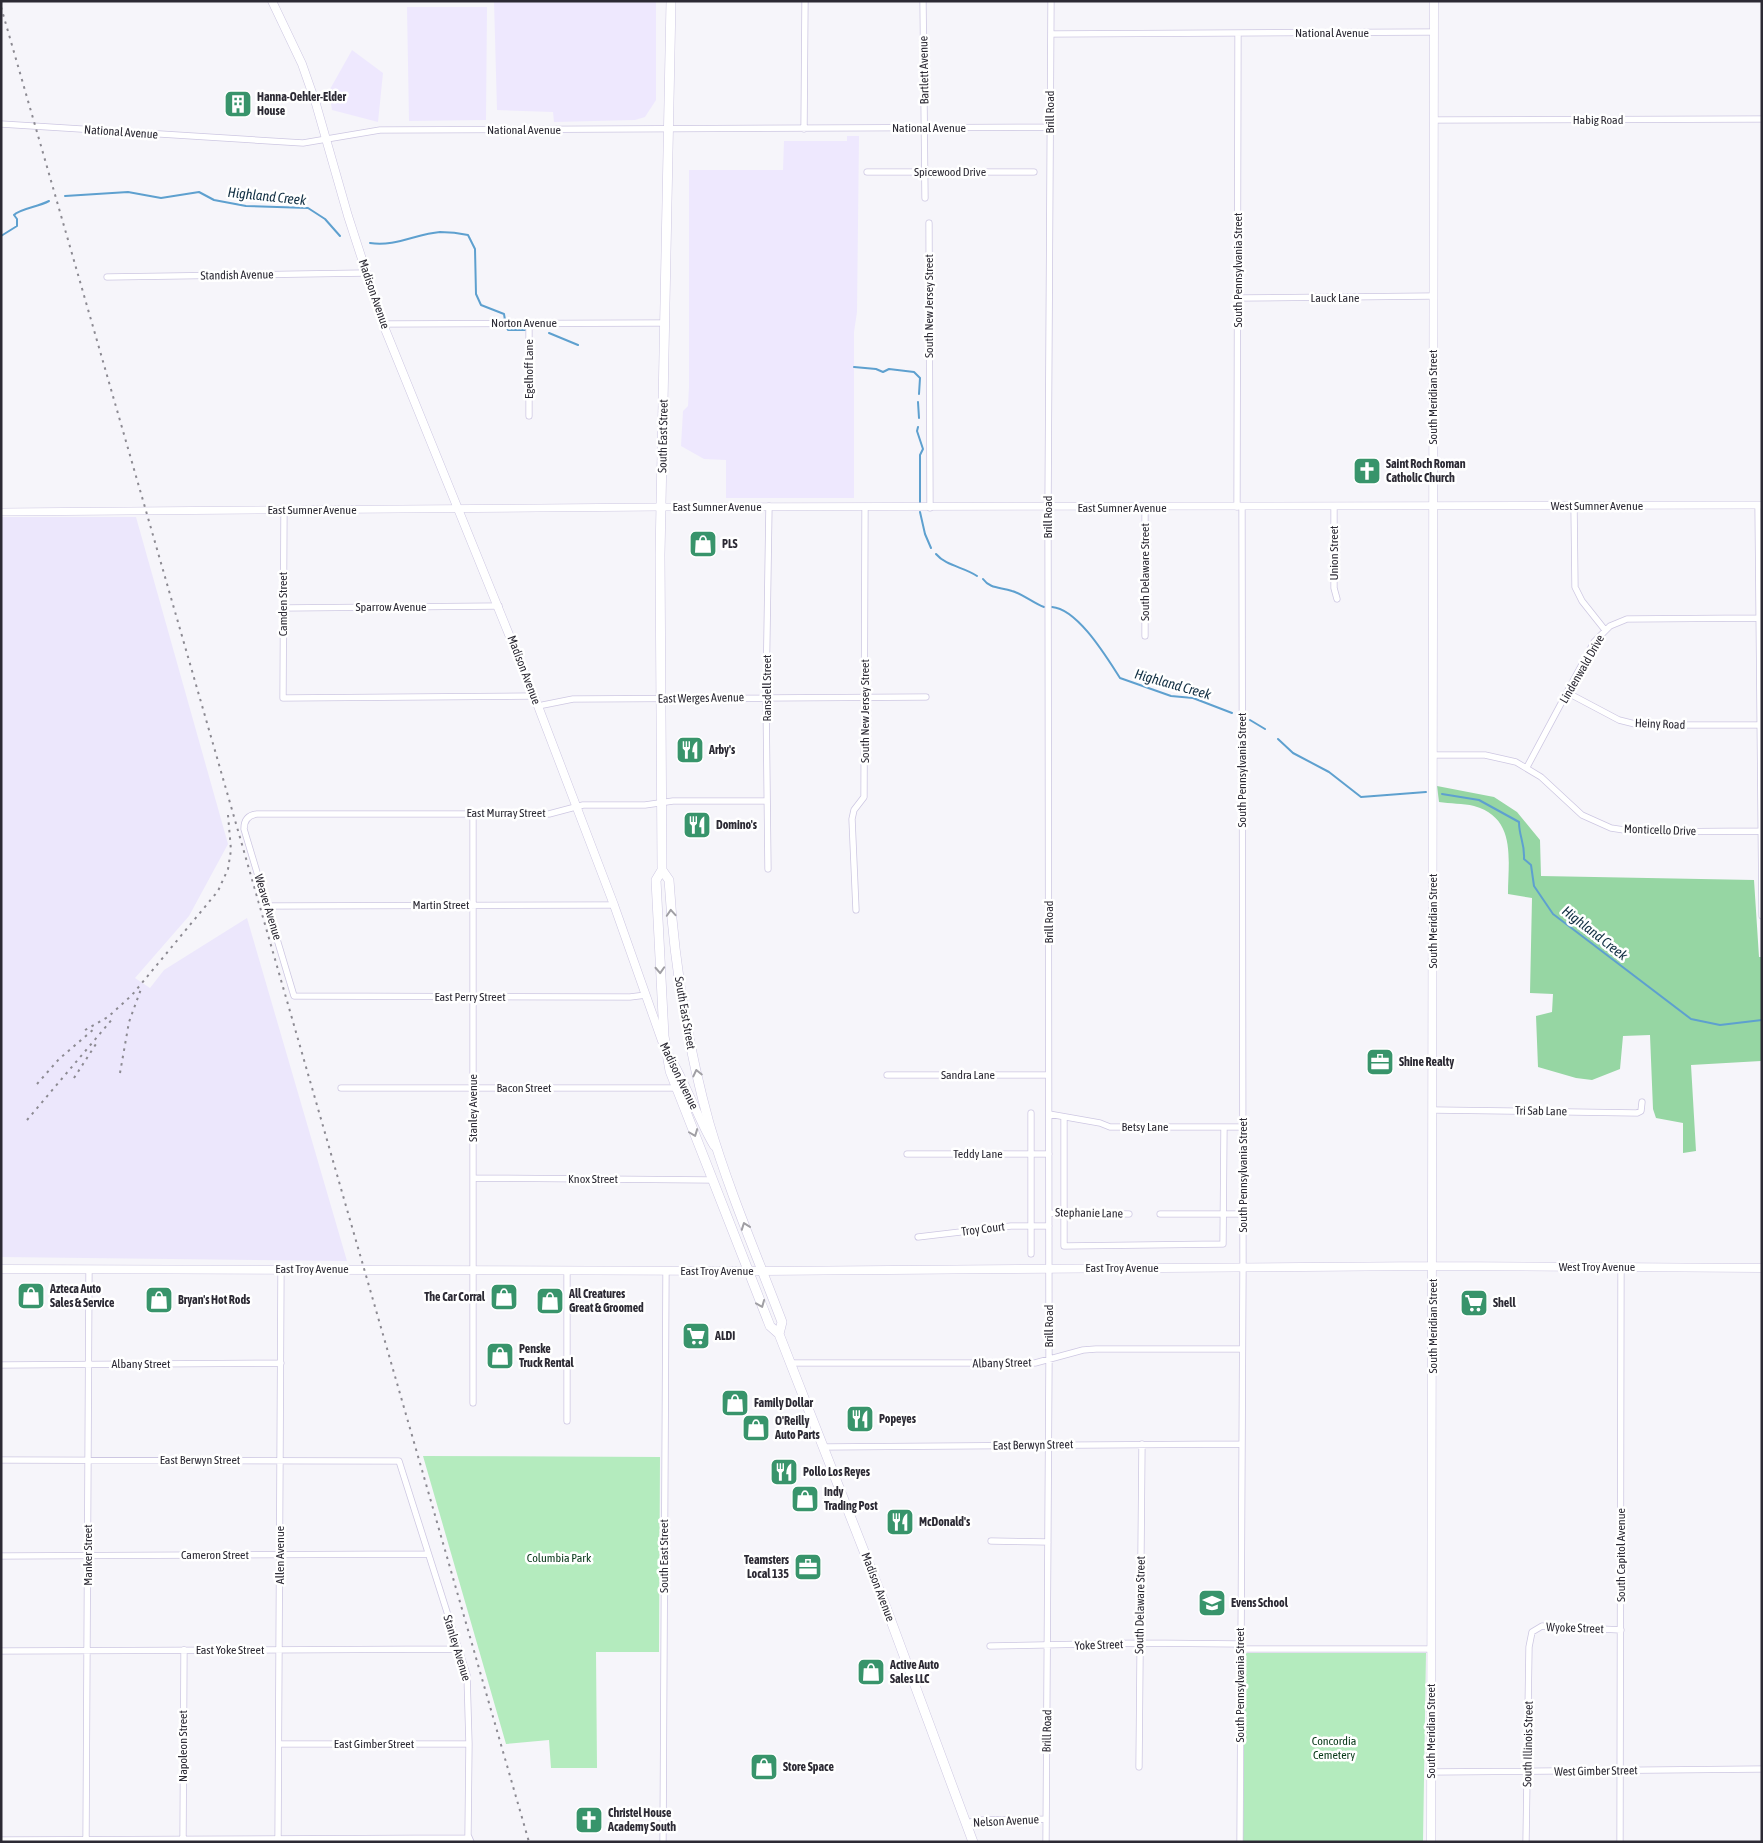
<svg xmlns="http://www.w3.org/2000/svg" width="1763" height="1843" font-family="'Asap Condensed',sans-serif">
  <rect width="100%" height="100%" fill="#f6f5fa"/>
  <path fill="#eee8fe" d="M494,1H656V100L645,117L635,120L554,122L553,112L497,110Z
    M407,7H487L486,120L409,121Z
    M352,50L383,73L378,122L332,110L329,91Z
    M847,136H859L857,312L854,332V498H726V460L704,459L681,446L683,411L688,406L689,387V170H783L784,141H847Z"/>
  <path fill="#ece7fc" d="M1,517H136L228,844L189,916L135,978L150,988L164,970L247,918L347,1261L1,1257Z"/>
  <path fill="#b4ebbe" d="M423,1456L660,1457L659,1652H596L597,1768H551L549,1740L506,1744Z
    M1245,1653H1426L1423,1842H1243Z"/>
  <path fill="#96d6a3" d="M1437,786L1494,797L1517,812L1540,840L1541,876L1754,880L1759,957H1762V1076L1761,1061L1691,1065L1696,1151L1683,1153V1123L1656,1118L1653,1109L1650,1035L1623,1036L1620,1069L1592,1080L1576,1078L1538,1067L1536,1016L1552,1012L1553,994L1530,993L1532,898L1508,894C1508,860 1517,818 1474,806C1463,803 1450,804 1439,802Z"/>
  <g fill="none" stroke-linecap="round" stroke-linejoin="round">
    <path stroke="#5ea0cf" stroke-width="2" d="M65,196L128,192L161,198L199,192L214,200L246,206L308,208L325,219L340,236
      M1,236L17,226V219L14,215C19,209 38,207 49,201
      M370,243C395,247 416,234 440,232C450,232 459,233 468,235L475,249L476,294L481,305L504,314L505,320
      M505,325L508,330H525
      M549,333L578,345
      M854,367L876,369L883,372L889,369L914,372L920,378L919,394
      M918,402L919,418
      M918,427L917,431L923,449L920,455V503
      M920,512L925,534L931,548
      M936,554C946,566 964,567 977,576
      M983,579C990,589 1001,587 1012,591C1023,594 1033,603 1044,607
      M1052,607C1078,609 1107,658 1120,678L1171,696L1193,698L1232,713
      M1250,720L1265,729
      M1278,739L1293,753L1329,772L1361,797L1426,792
      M1442,794L1479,800L1519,822C1519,837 1525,843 1524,859L1531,865L1534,886L1553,914L1691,1019L1720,1025L1762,1020"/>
    <defs>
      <path id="minor" d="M923,1L925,198
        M1051,34L1434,32
        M1434,120L1762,119
        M1,124L303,143L380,130L1050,127
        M804,129L805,1
        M867,172H1034
        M929,223L930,508
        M107,277L366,273
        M1238,298L1433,296
        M529,323V416
        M383,324L665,323
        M1758,505L1762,916
        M1574,506L1575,587L1582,601L1605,630
        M1237,507L1238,33
        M1334,507V588L1337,599
        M1145,508V636
        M284,510L283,698L534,696
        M283,608L499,606
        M1568,693L1619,720L1639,725H1759
        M538,706L573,699L926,697
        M1433,755H1485L1516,762L1541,777L1582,815L1611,828L1637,832L1760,831
        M1527,767L1594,642L1610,626L1627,619L1759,618
        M768,869L766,697L769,506
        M268,906L614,905
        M856,910L852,819L854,810L864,797L865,508
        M646,995L630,997L294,996L244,829C244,820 248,815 257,814H549L583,805H645L673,801H766
        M887,1075H1048
        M341,1088H677
        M1433,1110L1637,1113L1641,1111L1642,1102
        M1049,1114L1100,1123L1110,1127H1243
        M1064,1117V1246L1223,1244L1224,1127
        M907,1154H1049
        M473,1178L712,1180
        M1049,1213L1129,1214
        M1160,1214H1243
        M918,1237L1011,1226H1049
        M1031,1254V1113
        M791,1363H1035L1083,1350L1096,1349H1242
        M1,1365L281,1363
        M473,1403V814
        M567,1421V1270
        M823,1447L1242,1444
        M1,1460L399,1461L467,1675L469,1744L468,1835L471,1842
        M991,1541L1048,1542
        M1,1556L428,1554
        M990,1646L1140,1643L1241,1644
        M1241,1649H1431
        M1,1651L458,1649
        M279,1744H469
        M1139,1767L1142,1444
        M1431,1772L1762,1769
        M966,1823L980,1820L1046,1819
        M1,1840L469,1838
        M86,1842L89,1269
        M183,1842L184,1650
        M278,1842L281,1269
        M663,1842L666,1271
        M1046,1842L1049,1360L1048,508L1051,1
        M1240,1842L1243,1267L1242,507
        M1526,1842L1529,1647L1532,1632L1542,1626L1621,1630
        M1620,1842L1621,1267"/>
      <path id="tertiary" d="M1,512L661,507L1762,505"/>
      <path id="secondary" d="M272,1L302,64L316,104L348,216L383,324L538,706L614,905L662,1041
        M668,1054C687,1083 696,1116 714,1146
        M1,1269L762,1271L1433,1266L1762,1268
        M1431,1842L1434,1"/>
      <path id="primary" d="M671,1L660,555L662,870L669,880C674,962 687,1043 709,1123C729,1191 757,1256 782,1322L779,1334
        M662,870L656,880L664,1036L670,1071L770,1326L779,1334L887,1610L973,1842"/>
    </defs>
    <use href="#minor" stroke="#cdc7e2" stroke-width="7"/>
    <use href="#tertiary" stroke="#cdc7e2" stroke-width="8"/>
    <use href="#secondary" stroke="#cdc7e2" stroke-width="9"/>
    <use href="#primary" stroke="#cdc7e2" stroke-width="10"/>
    <use href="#minor" stroke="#fff" stroke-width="5.5"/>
    <use href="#tertiary" stroke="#fff" stroke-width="7"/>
    <use href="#secondary" stroke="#fff" stroke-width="8"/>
    <use href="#primary" stroke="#fff" stroke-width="9"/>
    <path stroke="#8c8a92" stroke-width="2" stroke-dasharray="2.5 5" stroke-linecap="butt" d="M1,7L529,1842
      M85,1030L108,1017L132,995L218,891L228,869L231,850L228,815
      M120,1073L129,1022L141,989
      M74,1078L96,1044
      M37,1084L59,1059L94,1029
      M27,1120L114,1017"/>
  </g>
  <defs><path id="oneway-chevron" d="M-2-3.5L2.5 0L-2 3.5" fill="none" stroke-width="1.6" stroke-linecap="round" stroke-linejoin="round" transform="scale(1.25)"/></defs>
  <g stroke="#a09fa4">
    <use href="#oneway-chevron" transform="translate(671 913) rotate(-94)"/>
    <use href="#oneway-chevron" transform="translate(660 970) rotate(87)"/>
    <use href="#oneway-chevron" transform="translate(697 1073) rotate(-103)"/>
    <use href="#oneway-chevron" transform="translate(694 1133) rotate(69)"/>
    <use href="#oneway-chevron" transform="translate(745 1226) rotate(-110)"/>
    <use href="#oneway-chevron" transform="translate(761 1304) rotate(68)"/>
  </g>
  <defs>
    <symbol id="building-square" viewBox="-11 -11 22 22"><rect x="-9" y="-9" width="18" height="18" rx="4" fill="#38946b" stroke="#fff"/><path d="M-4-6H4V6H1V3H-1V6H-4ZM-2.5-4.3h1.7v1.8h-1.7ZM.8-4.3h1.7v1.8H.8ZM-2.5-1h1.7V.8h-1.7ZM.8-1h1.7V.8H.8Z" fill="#fff"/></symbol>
    <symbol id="church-square" viewBox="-11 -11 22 22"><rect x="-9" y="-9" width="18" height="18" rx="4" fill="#38946b" stroke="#fff"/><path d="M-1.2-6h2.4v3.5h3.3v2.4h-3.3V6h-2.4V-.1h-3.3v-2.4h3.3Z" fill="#fff"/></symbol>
    <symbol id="shop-square" viewBox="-11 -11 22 22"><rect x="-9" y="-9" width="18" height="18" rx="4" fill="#38946b" stroke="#fff"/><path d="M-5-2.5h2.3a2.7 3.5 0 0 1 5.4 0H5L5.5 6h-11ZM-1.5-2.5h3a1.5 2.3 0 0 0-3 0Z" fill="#fff"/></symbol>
    <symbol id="restaurant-square" viewBox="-11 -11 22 22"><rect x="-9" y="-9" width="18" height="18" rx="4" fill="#38946b" stroke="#fff"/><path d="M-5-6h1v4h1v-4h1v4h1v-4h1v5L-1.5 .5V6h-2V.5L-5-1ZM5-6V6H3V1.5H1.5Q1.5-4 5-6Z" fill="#fff"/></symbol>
    <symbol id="office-square" viewBox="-11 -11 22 22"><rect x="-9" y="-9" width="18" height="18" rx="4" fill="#38946b" stroke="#fff"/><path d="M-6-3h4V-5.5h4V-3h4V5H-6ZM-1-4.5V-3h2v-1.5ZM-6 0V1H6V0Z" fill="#fff"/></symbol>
    <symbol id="supermarket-square" viewBox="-11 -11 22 22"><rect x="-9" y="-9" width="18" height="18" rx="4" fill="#38946b" stroke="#fff"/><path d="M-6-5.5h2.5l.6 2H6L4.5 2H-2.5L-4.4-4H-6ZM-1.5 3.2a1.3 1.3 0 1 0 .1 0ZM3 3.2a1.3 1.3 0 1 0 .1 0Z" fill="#fff"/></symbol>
    <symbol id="school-square" viewBox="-11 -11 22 22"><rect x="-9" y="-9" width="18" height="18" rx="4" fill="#38946b" stroke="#fff"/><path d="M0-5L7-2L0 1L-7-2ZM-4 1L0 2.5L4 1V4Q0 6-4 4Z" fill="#fff"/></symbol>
  </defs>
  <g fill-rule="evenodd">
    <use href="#building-square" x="222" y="88" width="32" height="32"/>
    <use href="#church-square" x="1351" y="455" width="32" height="32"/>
    <use href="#shop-square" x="687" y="528" width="32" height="32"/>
    <use href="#restaurant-square" x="674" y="734" width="32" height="32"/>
    <use href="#restaurant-square" x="681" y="809" width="32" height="32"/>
    <use href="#office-square" x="1364" y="1046" width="32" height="32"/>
    <use href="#shop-square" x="15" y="1280" width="32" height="32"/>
    <use href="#shop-square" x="488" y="1281" width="32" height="32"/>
    <use href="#shop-square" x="143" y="1284" width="32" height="32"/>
    <use href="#shop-square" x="534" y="1285" width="32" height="32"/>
    <use href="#supermarket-square" x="1458" y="1287" width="32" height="32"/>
    <use href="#supermarket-square" x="680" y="1320" width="32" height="32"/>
    <use href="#shop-square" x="484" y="1340" width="32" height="32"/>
    <use href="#shop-square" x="719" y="1387" width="32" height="32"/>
    <use href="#restaurant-square" x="844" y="1403" width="32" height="32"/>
    <use href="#shop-square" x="740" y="1412" width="32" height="32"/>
    <use href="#restaurant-square" x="768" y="1456" width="32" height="32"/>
    <use href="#shop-square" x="789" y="1483" width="32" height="32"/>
    <use href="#restaurant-square" x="884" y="1506" width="32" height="32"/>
    <use href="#office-square" x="792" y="1551" width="32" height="32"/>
    <use href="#school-square" x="1196" y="1587" width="32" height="32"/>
    <use href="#shop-square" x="855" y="1656" width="32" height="32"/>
    <use href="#shop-square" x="748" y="1751" width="32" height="32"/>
    <use href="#church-square" x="573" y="1804" width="32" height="32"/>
  </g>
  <g text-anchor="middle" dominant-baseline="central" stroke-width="5" stroke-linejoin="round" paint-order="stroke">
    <g font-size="12" fill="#2c2a34" stroke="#fff">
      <text x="1332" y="33">National Avenue</text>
      <text transform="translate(924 70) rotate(-91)">Bartlett Avenue</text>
      <text transform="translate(1050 112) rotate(-90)">Brill Road</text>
      <text x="1598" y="120">Habig Road</text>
      <text x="929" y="128">National Avenue</text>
      <text x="524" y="130">National Avenue</text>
      <text transform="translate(121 132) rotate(4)">National Avenue</text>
      <text x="950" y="172">Spicewood Drive</text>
      <text transform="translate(1238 270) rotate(-90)">South Pennsylvania Street</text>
      <text transform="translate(237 275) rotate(-1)">Standish Avenue</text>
      <text transform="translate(374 294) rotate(71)">Madison Avenue</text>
      <text x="1335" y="298">Lauck Lane</text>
      <text transform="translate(929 306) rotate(-90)">South New Jersey Street</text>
      <text x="524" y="323">Norton Avenue</text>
      <text transform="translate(529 369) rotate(-90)">Egelhoff Lane</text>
      <text transform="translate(1433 397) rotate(-90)">South Meridian Street</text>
      <text transform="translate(663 436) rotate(-89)">South East Street</text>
      <text x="1597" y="506">West Sumner Avenue</text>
      <text x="717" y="507">East Sumner Avenue</text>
      <text x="1122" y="508">East Sumner Avenue</text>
      <text x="312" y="510">East Sumner Avenue</text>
      <text transform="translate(1048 517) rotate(-90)">Brill Road</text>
      <text transform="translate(1334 553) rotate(-90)">Union Street</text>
      <text transform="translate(1145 572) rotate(-90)">South Delaware Street</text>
      <text transform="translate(283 604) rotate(-90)">Camden Street</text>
      <text x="391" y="607">Sparrow Avenue</text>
      <text transform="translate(1582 669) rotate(-60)">Lindenwald Drive</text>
      <text transform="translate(524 670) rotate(69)">Madison Avenue</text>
      <text transform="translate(767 688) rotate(-90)">Ransdell Street</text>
      <text transform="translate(701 698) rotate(-1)">East Werges Avenue</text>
      <text transform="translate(865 711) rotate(-90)">South New Jersey Street</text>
      <text transform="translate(1660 724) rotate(2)">Heiny Road</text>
      <text transform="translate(1242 770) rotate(-90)">South Pennsylvania Street</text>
      <text x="506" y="813">East Murray Street</text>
      <text transform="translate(1660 830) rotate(2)">Monticello Drive</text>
      <text x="441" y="905">Martin Street</text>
      <text transform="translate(268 907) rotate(73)">Weaver Avenue</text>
      <text transform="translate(1433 921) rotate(-90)">South Meridian Street</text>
      <text transform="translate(1049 922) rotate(-90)">Brill Road</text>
      <text x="470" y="997">East Perry Street</text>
      <text transform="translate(685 1013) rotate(80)">South East Street</text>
      <text x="968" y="1075">Sandra Lane</text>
      <text transform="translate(679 1076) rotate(64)">Madison Avenue</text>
      <text x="524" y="1088">Bacon Street</text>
      <text transform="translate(473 1108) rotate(-90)">Stanley Avenue</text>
      <text transform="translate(1541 1111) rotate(1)">Tri Sab Lane</text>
      <text x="1145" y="1127">Betsy Lane</text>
      <text x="978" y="1154">Teddy Lane</text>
      <text transform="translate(1243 1175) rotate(-90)">South Pennsylvania Street</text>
      <text x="593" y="1179">Knox Street</text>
      <text transform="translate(1089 1213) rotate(1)">Stephanie Lane</text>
      <text transform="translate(983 1229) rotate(-7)">Troy Court</text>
      <text x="1597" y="1267">West Troy Avenue</text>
      <text x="1122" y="1268">East Troy Avenue</text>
      <text x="312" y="1269">East Troy Avenue</text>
      <text x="717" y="1271">East Troy Avenue</text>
      <text transform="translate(1049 1326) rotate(-90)">Brill Road</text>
      <text transform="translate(1433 1326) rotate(-90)">South Meridian Street</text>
      <text transform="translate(1002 1363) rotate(-1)">Albany Street</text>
      <text x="141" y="1364">Albany Street</text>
      <text transform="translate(1033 1445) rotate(-1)">East Berwyn Street</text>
      <text x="200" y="1460">East Berwyn Street</text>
      <text transform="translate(88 1555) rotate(-90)">Manker Street</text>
      <text x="215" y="1555">Cameron Street</text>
      <text transform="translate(280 1555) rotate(-90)">Allen Avenue</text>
      <text transform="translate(1621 1555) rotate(-90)">South Capitol Avenue</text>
      <text transform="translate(664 1556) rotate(-90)">South East Street</text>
      <text transform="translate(878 1587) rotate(69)">Madison Avenue</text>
      <text transform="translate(1140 1605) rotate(-89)">South Delaware Street</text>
      <text transform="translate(1575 1628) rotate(2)">Wyoke Street</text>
      <text transform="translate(1099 1645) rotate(-2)">Yoke Street</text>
      <text transform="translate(457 1648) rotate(73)">Stanley Avenue</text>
      <text x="230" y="1650">East Yoke Street</text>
      <text transform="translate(1240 1685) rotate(-90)">South Pennsylvania Street</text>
      <text transform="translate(1047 1731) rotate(-89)">Brill Road</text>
      <text transform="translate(1431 1731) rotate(-90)">South Meridian Street</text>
      <text x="374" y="1744">East Gimber Street</text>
      <text transform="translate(1528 1744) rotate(-89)">South Illinois Street</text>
      <text transform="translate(183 1746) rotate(-90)">Napoleon Street</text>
      <text transform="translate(1596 1771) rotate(-1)">West Gimber Street</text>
      <text transform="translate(1006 1821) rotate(-3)">Nelson Avenue</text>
    </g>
    <g font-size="12" font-weight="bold" fill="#2c2a34" stroke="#fff" text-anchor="start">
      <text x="257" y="97">Hanna-Oehler-Elder<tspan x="257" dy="14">House</tspan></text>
      <text x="1386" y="464">Saint Roch Roman<tspan x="1386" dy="14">Catholic Church</tspan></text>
      <text x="722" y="544">PLS</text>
      <text x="709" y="750">Arby's</text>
      <text x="716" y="825">Domino's</text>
      <text x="1399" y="1062">Shine Realty</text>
      <text x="50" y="1289">Azteca Auto<tspan x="50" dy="14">Sales &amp; Service</tspan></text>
      <text x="569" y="1294">All Creatures<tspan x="569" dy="14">Great &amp; Groomed</tspan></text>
      <text x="485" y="1297" text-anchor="end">The Car Corral</text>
      <text x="178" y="1300">Bryan's Hot Rods</text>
      <text x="1493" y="1303">Shell</text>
      <text x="715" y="1336">ALDI</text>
      <text x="519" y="1349">Penske<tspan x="519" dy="14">Truck Rental</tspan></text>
      <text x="754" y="1403">Family Dollar</text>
      <text x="879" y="1419">Popeyes</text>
      <text x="775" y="1421">O'Reilly<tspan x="775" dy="14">Auto Parts</tspan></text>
      <text x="803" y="1472">Pollo Los Reyes</text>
      <text x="824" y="1492">Indy<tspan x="824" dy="14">Trading Post</tspan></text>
      <text x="919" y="1522">McDonald's</text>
      <text x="789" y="1560" text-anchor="end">Teamsters<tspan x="789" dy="14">Local 135</tspan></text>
      <text x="1231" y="1603">Evens School</text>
      <text x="890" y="1665">Active Auto<tspan x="890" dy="14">Sales LLC</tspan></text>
      <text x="783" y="1767">Store Space</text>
      <text x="608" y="1813">Christel House<tspan x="608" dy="14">Academy South</tspan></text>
    </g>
    <g font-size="12" fill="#063717" stroke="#fff">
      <text x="559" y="1558">Columbia Park</text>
      <text x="1334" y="1741">Concordia<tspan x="1334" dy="14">Cemetery</tspan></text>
    </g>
    <g font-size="14" font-style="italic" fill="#112f43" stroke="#fff">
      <text transform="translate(267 196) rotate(6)">Highland Creek</text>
      <text transform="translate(1173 684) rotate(16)">Highland Creek</text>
      <text transform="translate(1595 933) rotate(38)">Highland Creek</text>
    </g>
  </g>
  <rect width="1763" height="1843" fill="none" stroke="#2c2a34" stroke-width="5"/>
</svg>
